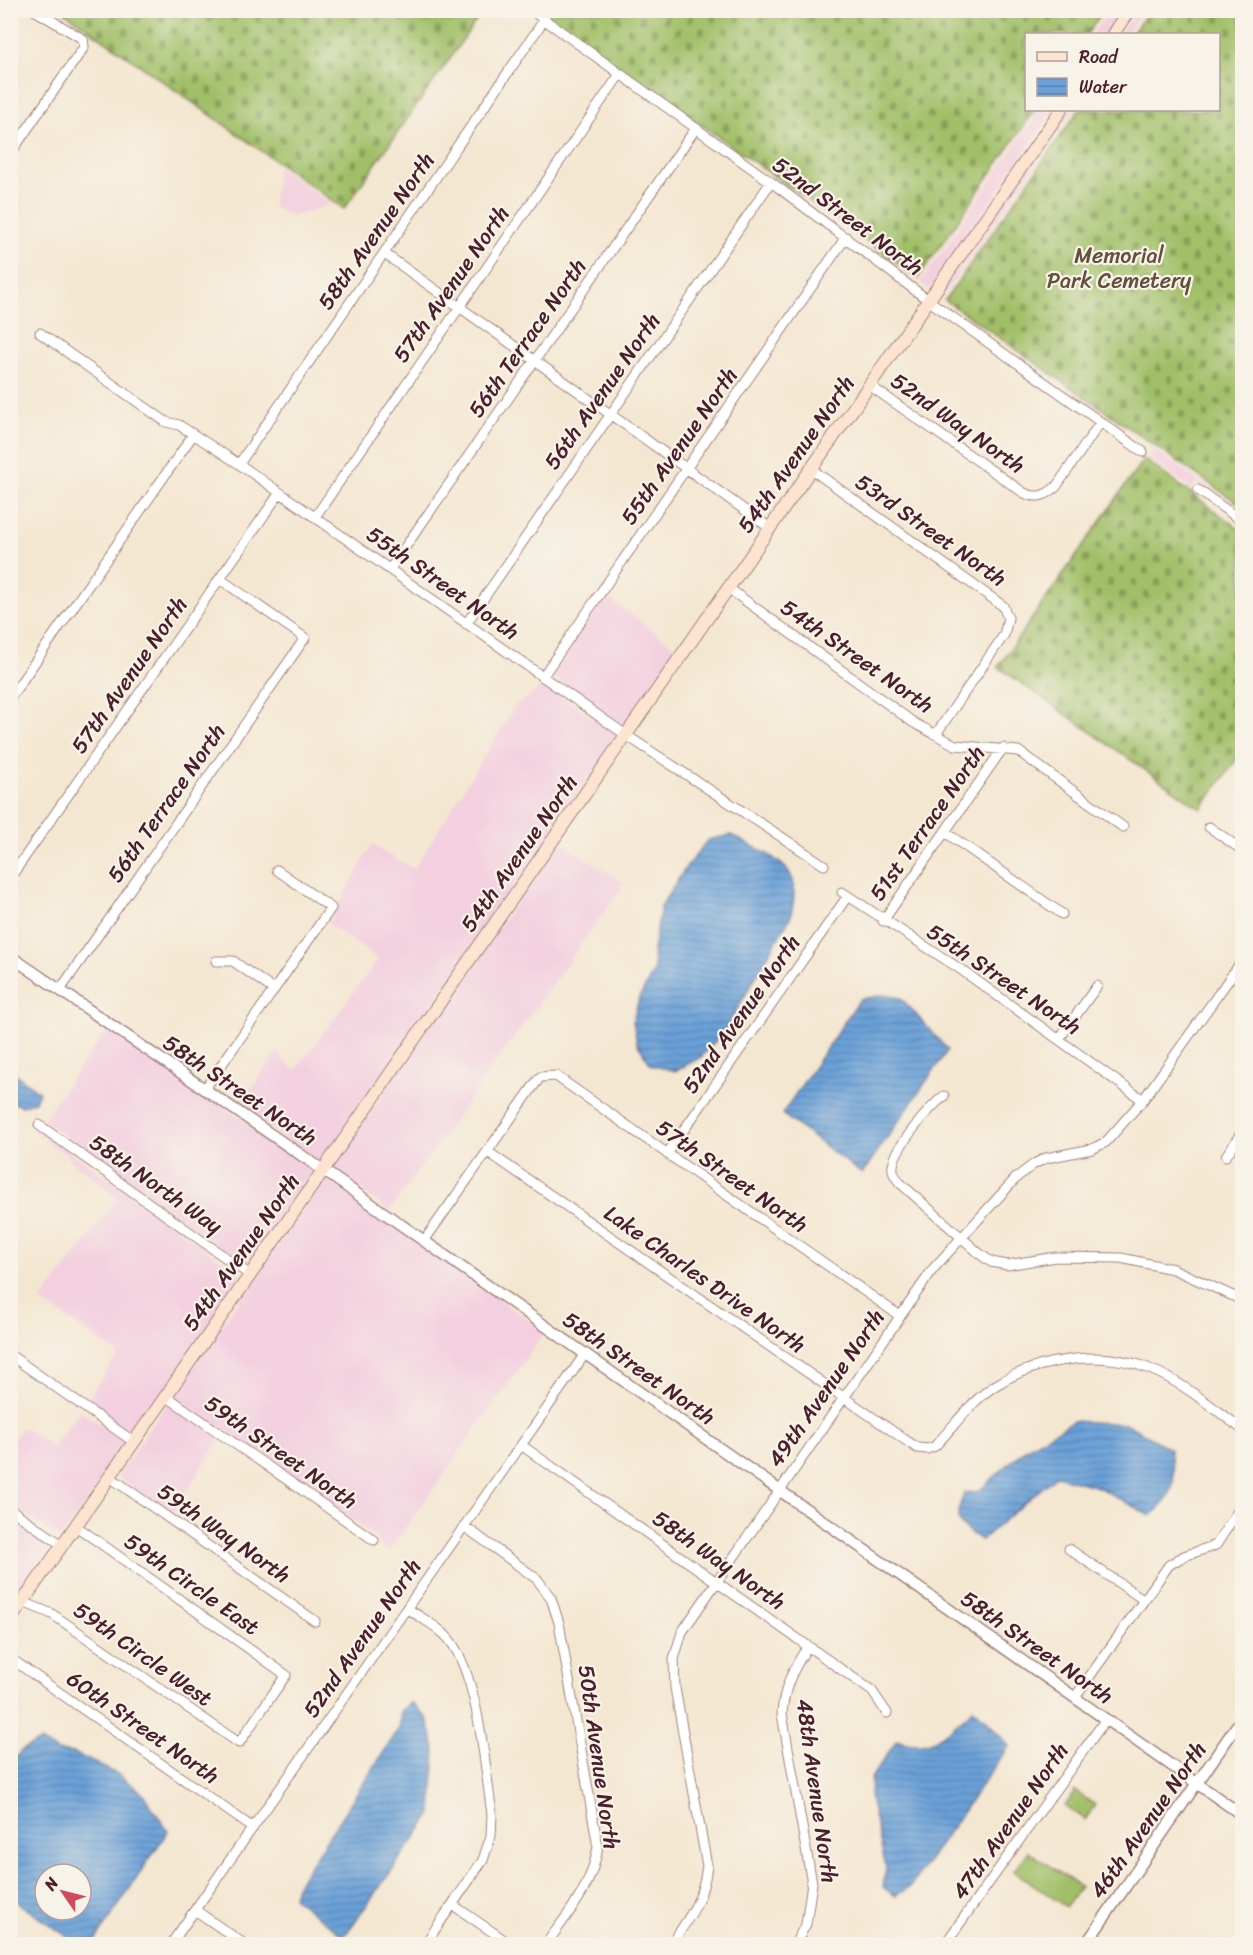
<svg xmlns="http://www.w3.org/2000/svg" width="1253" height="1955" font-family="Sriracha,sans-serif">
  <defs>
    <pattern id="cemetery-stones" width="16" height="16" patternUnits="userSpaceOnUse" patternTransform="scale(1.5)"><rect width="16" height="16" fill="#a1bf67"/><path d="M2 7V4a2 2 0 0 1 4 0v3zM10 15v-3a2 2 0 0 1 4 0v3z" fill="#859b55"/></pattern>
    <pattern id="water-rules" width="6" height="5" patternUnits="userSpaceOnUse" patternTransform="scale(1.5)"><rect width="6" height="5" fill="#6aa1d8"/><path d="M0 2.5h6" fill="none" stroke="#5983af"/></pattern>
  </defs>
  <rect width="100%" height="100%" fill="#f7f3e8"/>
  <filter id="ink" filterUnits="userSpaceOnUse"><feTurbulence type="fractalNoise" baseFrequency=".0167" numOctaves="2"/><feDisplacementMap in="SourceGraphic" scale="12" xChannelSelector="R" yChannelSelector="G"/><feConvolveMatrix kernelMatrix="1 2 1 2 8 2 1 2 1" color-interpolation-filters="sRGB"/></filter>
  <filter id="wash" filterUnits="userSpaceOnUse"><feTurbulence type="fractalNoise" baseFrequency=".008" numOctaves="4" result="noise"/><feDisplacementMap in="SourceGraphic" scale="24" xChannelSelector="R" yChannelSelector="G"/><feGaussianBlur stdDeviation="1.35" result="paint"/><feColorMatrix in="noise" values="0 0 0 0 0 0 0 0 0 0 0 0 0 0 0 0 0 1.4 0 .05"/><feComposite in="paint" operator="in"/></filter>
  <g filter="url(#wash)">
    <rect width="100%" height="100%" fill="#f4e7d2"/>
    <path fill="#f3cfdf" d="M1109,11H1123L1106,34H1092Z
      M1136,11H1143L1126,34H1119Z
      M1040,110H1054L930,289L918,281L922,280Z
      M1067,110H1074L942,297L938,295Z
      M277,166L331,204L291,217L273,207Z
      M1154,450L1242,511V516L1197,483L1192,489L1149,458Z
      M606,597L679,649L624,729L551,676Z
      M546,684L619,736L322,1164L238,1106L277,1053L295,1071L378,959L328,924L372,845L414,869L515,706Z
      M559,841L625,883L389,1211L330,1169Z
      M108,1029L317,1171L249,1268L42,1119Z
      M36,1127L244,1276L132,1436L85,1402L119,1354L41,1301L118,1198L34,1130Z
      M325,1177L545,1332L389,1551L378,1543L380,1539L173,1395Z
      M168,1402L220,1439L172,1514L117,1476Z
      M80,1410L127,1443L61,1539L11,1504L10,1443L23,1427L53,1447Z
      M10,1515L55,1546L18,1599L11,1593Z"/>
    <path fill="url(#cemetery-stones)" stroke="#766f49" stroke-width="1.5" d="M1149,10L1242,11V506L945,300L1079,110H1218V34H1132Z
      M63,11H483L344,209Z
      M541,11H1103L1087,34H1026V110H1035L918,278Z
      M1144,459L1242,531V752L1201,809L998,667Z"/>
    <path fill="#a1bf67" stroke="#766f49" stroke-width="1.5" d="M1075,1791L1095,1805L1085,1820L1065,1806Z
      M1028,1851L1080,1887L1066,1907L1014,1871Z"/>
    <path fill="url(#water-rules)" stroke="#5a6082" stroke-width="1.5" fill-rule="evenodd" d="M731,835C747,844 787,860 792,878C796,890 793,904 791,916L725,1030L701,1057L676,1071L651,1065L637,1043L633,1021L639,998L654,971L653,950L661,906L687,866L708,840Z
      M885,995L901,998L948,1050L862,1174L782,1114L860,999Z
      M11,1071L39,1092L35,1101L22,1106L11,1102Z
      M1073,1421L1127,1424L1170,1449C1175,1482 1178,1492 1151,1516L1098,1487L1056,1476L981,1540C958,1525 951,1520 965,1493L979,1491L1025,1449Z
      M411,1702L427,1718L435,1748L432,1814L344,1937L293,1897L296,1886L399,1729L401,1711Z
      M973,1709L985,1718L1009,1746L910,1887L895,1896L883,1887L886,1868L870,1797L871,1778L897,1740C930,1754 949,1730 973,1709Z
      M40,1741L57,1751L74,1753L119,1775L143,1794L168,1831L93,1944H78L11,1898V1763L22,1750ZM45,1874H81V1910H45Z"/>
  </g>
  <g filter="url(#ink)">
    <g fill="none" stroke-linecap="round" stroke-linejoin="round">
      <defs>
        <path id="minor" d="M531,10L771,182L928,300L1143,452
          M10,154L84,47L83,39L34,10
          M385,254L770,528
          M40,333L166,422L179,425L239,464L626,735L824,865
          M869,385L1024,493C1037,499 1045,496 1056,487L1100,423
          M239,464L544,20
          M811,469L1003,606L1008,618L1004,635L936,734
          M1198,490L1242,521
          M315,517L620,74
          M390,569L696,128
          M728,588L914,723L955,745L1018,751L1123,827
          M466,624L771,182
          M543,676L846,237
          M10,698L193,435
          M1209,827L1242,850
          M945,832L1062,914
          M10,878L279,494
          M842,892L963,971L1143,1100
          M883,921L1003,748
          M216,961H233L274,990
          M60,990L305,638L220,579
          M1059,1039L1097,986
          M204,1090L331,908L277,870
          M944,1096C929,1108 896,1146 893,1165C892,1172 895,1176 899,1182L980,1254L991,1262L1007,1265L1056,1257L1121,1258L1173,1269L1242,1300
          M39,1125L250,1275
          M488,1152L917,1448L927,1449L935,1446C955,1425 971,1401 996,1385C1039,1358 1103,1349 1150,1369C1184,1383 1213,1408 1242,1429
          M667,1154L847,897
          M1226,1156L1242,1132
          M424,1241L540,1077L556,1076L900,1316
          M10,1355L134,1442
          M166,1396L374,1540
          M521,1445L872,1691L887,1713
          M110,1477L315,1621
          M10,1509L62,1545
          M464,1526L537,1579L551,1598L559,1623L598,1847C591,1889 570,1911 546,1944
          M1069,1549L1144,1600
          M23,1602L52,1614L239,1743L286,1675L76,1526
          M407,1608C419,1617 434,1624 444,1634C478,1665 485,1769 492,1814L491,1836L483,1860L425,1944
          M10,1658L253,1828
          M1075,1697L1169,1565L1184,1556L1216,1545L1242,1505
          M453,1905L510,1944
          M195,1910L244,1944
          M171,1944L585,1354
          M671,1944C690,1917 703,1900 707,1866L675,1688L674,1659L682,1632L933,1269L1017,1177L1034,1164L1046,1158L1092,1149L1106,1142L1143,1100L1242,961
          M795,1944L806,1924L812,1883L782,1714C784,1686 793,1669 808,1646
          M945,1944L1106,1719
          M1214,1944L1220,1942L1235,1944"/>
        <path id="tertiary" d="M10,956L323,1170L1242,1815
          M1086,1944L1242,1718"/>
        <path id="secondary" d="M1113,34L1129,10
          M10,1620L1061,110"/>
      </defs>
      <use href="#minor" stroke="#9f837e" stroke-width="11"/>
      <use href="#tertiary" stroke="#9f837e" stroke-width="13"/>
      <use href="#secondary" stroke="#9f837e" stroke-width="14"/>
      <use href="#minor" stroke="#fff" stroke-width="9"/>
      <use href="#tertiary" stroke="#fff" stroke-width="10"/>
      <use href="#secondary" stroke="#fde4d1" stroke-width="12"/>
    </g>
  </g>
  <g text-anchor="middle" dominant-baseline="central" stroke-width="4.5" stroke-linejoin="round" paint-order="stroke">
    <g font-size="22" fill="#4a1f2b" stroke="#f7f3e8">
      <text transform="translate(848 216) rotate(37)">52nd Street North</text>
      <text transform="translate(376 231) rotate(-55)">58th Avenue North</text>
      <text transform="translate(451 284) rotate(-55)">57th Avenue North</text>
      <text transform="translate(527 338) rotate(-55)">56th Terrace North</text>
      <text transform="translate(602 391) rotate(-55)">56th Avenue North</text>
      <text transform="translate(958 423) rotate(35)">52nd Way North</text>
      <text transform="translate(679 446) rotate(-55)">55th Avenue North</text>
      <text transform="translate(796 454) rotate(-55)">54th Avenue North</text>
      <text transform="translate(931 530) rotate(35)">53rd Street North</text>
      <text transform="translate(443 583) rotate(35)">55th Street North</text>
      <text transform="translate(857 656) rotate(35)">54th Street North</text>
      <text transform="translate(129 675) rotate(-55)">57th Avenue North</text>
      <text transform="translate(166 803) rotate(-55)">56th Terrace North</text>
      <text transform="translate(927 823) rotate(-55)">51st Terrace North</text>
      <text transform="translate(519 853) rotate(-55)">54th Avenue North</text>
      <text transform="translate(1004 979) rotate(34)">55th Street North</text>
      <text transform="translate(741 1014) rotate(-55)">52nd Avenue North</text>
      <text transform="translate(240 1090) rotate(34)">58th Street North</text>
      <text transform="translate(732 1176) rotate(35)">57th Street North</text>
      <text transform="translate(156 1184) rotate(35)">58th North Way</text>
      <text transform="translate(241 1252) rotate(-55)">54th Avenue North</text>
      <text transform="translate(705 1279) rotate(35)">Lake Charles Drive North</text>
      <text transform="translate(639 1368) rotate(35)">58th Street North</text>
      <text transform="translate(826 1388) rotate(-55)">49th Avenue North</text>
      <text transform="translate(281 1452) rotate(35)">59th Street North</text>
      <text transform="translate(224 1533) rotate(35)">59th Way North</text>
      <text transform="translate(719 1560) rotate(35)">58th Way North</text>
      <text transform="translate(192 1584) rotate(35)">59th Circle East</text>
      <text transform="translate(362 1638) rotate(-55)">52nd Avenue North</text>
      <text transform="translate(1037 1647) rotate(35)">58th Street North</text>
      <text transform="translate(143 1654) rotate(35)">59th Circle West</text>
      <text transform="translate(143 1727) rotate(35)">60th Street North</text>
      <text transform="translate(599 1757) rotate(82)">50th Avenue North</text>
      <text transform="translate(817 1791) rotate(82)">48th Avenue North</text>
      <text transform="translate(1148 1820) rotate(-55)">46th Avenue North</text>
      <text transform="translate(1010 1821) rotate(-55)">47th Avenue North</text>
    </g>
    <g font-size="22" fill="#644f3d" stroke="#f7f3e8">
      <text x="1119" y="255">Memorial<tspan x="1119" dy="25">Park Cemetery</tspan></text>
    </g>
  </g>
  <rect width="1253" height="1955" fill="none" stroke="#f7f3e8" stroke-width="36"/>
  <rect x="1025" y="33" width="195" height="78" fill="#f7f3e8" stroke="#b29e9c" stroke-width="1.5"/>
  <rect x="1037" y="52" width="30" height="9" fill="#fde4d1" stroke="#b29e9c" stroke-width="1.5"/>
  <text x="1079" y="63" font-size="18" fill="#4a1f2b">Road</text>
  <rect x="1037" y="78" width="30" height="18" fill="url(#water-rules)" stroke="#b29e9c" stroke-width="1.5"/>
  <text x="1079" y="93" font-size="18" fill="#4a1f2b">Water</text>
  <g transform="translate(63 1892) rotate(305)"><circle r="28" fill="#f7f3e8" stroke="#b29e9c" stroke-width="1.5"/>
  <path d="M0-4.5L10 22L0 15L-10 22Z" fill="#d1495b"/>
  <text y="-9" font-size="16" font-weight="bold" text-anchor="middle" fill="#4a1f2b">N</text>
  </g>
</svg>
